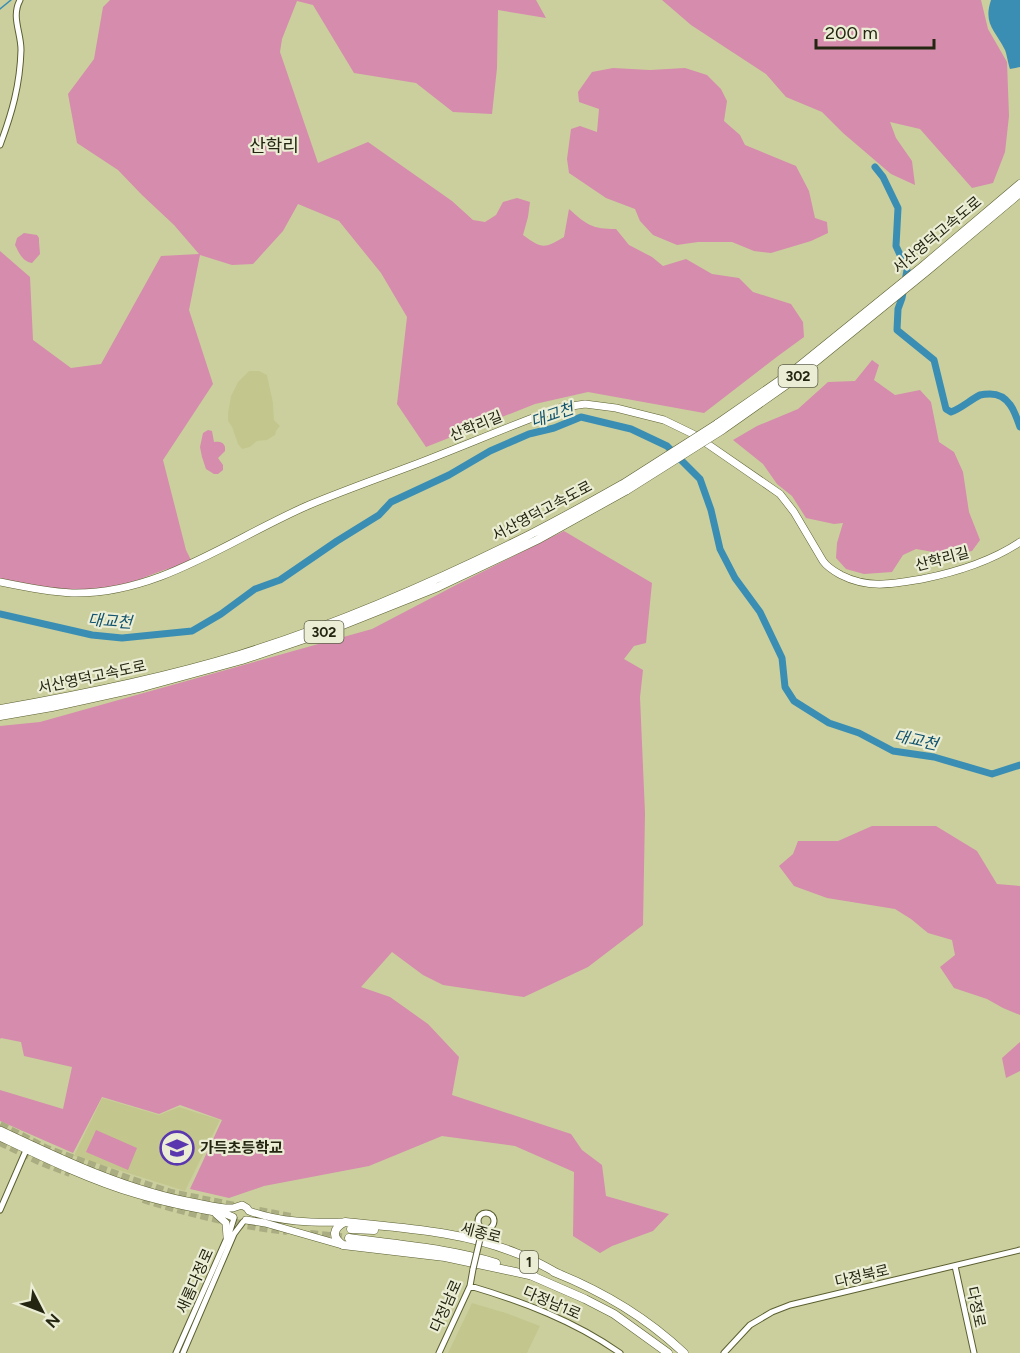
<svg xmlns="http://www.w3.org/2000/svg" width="1020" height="1353" font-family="Figtree,'Noto Sans KR',sans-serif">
  <rect width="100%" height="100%" fill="#cbcf9d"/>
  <path fill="#c3c78d" d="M249,371H259L267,375L273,403L274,420L280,426L276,431L275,435L267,440L257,441L250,447L242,449L238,444L232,427L228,421V413L231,396L238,382Z
    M102,1098L159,1115L179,1107L220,1120L185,1191L74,1156Z
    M472,1303L506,1313L540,1326L527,1353H448Z"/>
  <path fill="#d58cad" d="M110,0H536L546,18L498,10L497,68L492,114L453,112L416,83L354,73L313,5L297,1L282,39L280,52L318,163L368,142L452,201L473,220L485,222L496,215L503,202L517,198L530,202L528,217L523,235C542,249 544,249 564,237L569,209C587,225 592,229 616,229L629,245L652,257L663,266L686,259L712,274L739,278L753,292L791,304L803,322L804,337L778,356L704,413L588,392L535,404L426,447L397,404L407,317L381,273L339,221L298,204L283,231L253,264L232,265L200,255L189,310L213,384L163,460L186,550L192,562L164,570L111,590L55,591L0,582V251L30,277L33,340L71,368L101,364L161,256L199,254L174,225L142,195L118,170L77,143L68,94L94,59L103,7Z
    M662,0H981L988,29L1007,62L1009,116L1005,152L993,183L972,188L920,129L890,122L896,138L912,161L915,185L891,174L843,133L822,112L786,97L766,74L691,25Z
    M613,68L650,70L685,68L707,75L721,89L727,101L724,121L740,135L745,145L796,166L809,191L815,218L827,222L828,233L811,241L771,253L754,251L732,242H698L677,245L653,235L640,221L635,209L606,198L569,173L567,159L571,129L580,126L597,132L599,109L579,102L578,92L592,72Z
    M24,233L37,235L39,238V242L40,254L32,263C23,262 19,253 15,245L17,238Z
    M872,360L879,365L874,380L895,395L920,390L931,402L939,442L954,452L963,472L969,512L980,540L972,551L950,555L916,549L903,555L892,572L864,574L846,569L836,558L837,543L843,523L834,524L806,518L792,496L777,484L763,464L733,440L757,426L798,409L828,382L855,381Z
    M208,430L212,431L214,442C219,441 224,442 225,447V451L218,458L223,465V470L218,474H214L206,469L202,457L200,447L203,433Z
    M564,531L652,583L646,643L634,646L624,659L643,670L640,697L645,813L643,925L588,967L524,997L443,985L423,975L392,952L361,987L390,997L428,1024L459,1057L452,1095L571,1134L582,1150L602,1165L606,1196L669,1214L653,1231L612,1246L600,1253L573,1236L574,1172L515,1146L442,1136L369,1166L264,1186L229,1198L190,1189L222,1120L180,1105L159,1114L102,1097L73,1153L0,1121V1090L63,1109L72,1067L24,1056L21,1042L1,1038L0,1039V726L40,722L372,629L458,584Z
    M872,826H936L977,851L997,884L1020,886V1015L1003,1008L987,999L954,988L940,967L955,955L952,940L928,933L911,919L895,909L827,898L794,886L779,866L793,854L798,841H838Z
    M1020,1042V1071L1006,1078L1002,1058Z
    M96,1130L137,1148L128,1170L86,1152Z"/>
  <path fill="#3a8eb4" d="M991,0H1020V67L1010,69C1008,63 1007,55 1005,50C995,30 983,24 991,0Z"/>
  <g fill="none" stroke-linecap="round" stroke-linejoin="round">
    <path stroke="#3a8eb4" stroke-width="1.5" d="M0,9L11,0"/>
    <path stroke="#3a8eb4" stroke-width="7" d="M875,167L883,177L898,208L896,246L907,270L902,298L898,309L897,330L934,360L946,409L951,412C962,408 970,400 980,395C984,394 986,394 990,394C1009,394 1015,412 1020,427
      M0,614L92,635L122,638L192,631L221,614L255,589L280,580L337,541L379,515L391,502L449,475L490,451L529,434L554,428L581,417L631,429L667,446L700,479L711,510L720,549L735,578L760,612L782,658L785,687L794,701L829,723L859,733L893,751L934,757L992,774L1020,765"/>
    <path stroke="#aaad81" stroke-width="8" stroke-dasharray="8 4" stroke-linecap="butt" d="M0,1125L47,1149L132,1180L171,1193L235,1206
      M0,1142L41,1162L70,1173
      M143,1199C188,1213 240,1226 287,1231
      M259,1211L291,1217
      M310,1234L349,1238"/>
    <defs>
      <path id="minor" d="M0,145C12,113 20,85 21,50C21,32 11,17 20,0
        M0,1210L27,1148
        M478 1221a8 8 0 1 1 16 0a8 8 0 1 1-16 0Z
        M955,1266L974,1353
        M470,1286C524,1302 574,1321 620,1353
        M176,1353L230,1231L234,1218
        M183,1353L234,1234L243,1222
        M439,1353L470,1286L473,1269
        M724,1353L750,1325L772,1312L790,1305L1020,1250"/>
      <path id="major" d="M0,582C24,587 48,592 72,593C159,595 232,538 309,505C345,490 382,477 419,463C466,445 512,425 559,408L585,404L616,408L664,420L693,434L780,494L794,512L823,561C828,568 834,571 841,575C868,589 893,584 922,579C957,572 990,562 1020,542
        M0,1130C63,1160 128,1191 197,1203C208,1205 222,1209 233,1208C236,1207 239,1206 242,1205L247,1208L249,1211C280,1222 312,1223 345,1222
        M0,1137C44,1158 89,1180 136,1194C166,1203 196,1209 226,1214L233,1217
        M216,1214L226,1223L227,1237
        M246,1220L265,1223L342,1245"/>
      <path id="highway" d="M717,424L792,372L923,266L1020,184
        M722,430L793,380L927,271L1020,193
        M0,709C80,695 160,679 239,655C339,624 437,581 531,534C562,518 593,501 623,484
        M0,716L52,707L143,687L242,660L325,632L438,587L537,540L627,490
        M351,1229L374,1230
        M349,1238C398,1245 448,1248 496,1263
        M554,1272C602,1291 646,1317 684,1353
        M530,1275L585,1299L614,1314L668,1353
        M534,1276L445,1257L343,1245C331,1237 333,1228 345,1222C402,1228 462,1231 516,1253C530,1258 544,1266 557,1273"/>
    </defs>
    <use href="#minor" stroke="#5c5f30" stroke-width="7"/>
    <use href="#major" stroke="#5c5f30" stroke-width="8"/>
    <use href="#highway" stroke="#5c5f30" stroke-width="9"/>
    <use href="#minor" stroke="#fff" stroke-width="5"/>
    <use href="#major" stroke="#fff" stroke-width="7"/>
    <use href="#highway" stroke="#fff" stroke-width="8"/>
    <defs>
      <path id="minor-bridge" d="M473,1269L481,1235"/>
      <path id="highway-bridge" d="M623,484L717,424
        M627,490L722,430"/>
    </defs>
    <use href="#minor-bridge" stroke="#5c5f30" stroke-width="7" stroke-linecap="butt"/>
    <use href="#highway-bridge" stroke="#5c5f30" stroke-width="9" stroke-linecap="butt"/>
    <use href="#minor-bridge" stroke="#fff" stroke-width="5"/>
    <use href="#highway-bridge" stroke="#fff" stroke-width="8"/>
  </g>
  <defs>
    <symbol id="school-ring" viewBox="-11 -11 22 22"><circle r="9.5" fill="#ebedd4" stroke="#5b37af" stroke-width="1.5"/><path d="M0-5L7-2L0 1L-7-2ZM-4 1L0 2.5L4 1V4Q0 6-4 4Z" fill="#5b37af"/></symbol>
  </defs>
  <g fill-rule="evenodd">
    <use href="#school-ring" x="158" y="1129" width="38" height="38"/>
  </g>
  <g text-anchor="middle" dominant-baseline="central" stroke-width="4.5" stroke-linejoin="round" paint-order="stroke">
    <g fill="#ebedd4" stroke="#60624c" stroke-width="1.5">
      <rect x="778.5" y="365" width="39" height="22" rx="4.5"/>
      <rect x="304.5" y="621" width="39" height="22" rx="4.5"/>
      <rect x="520" y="1251" width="18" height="22" rx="4.5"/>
    </g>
    <g font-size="14" font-weight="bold" fill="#252612">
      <text x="798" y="376">302</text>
      <text x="324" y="632">302</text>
      <text x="529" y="1262">1</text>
    </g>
    <g font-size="15" fill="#252612" stroke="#ebedd4">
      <text transform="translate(937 235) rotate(-40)">서산영덕고속도로</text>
      <text transform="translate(476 426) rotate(-22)">산학리길</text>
      <text transform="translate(542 511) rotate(-28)">서산영덕고속도로</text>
      <text transform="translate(942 559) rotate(-15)">산학리길</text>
      <text transform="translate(92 677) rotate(-12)">서산영덕고속도로</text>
      <text transform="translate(481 1233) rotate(15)">세종로</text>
      <text transform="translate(862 1276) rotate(-13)">다정북로</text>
      <text transform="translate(195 1281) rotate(-66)">새롬다정로</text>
      <text transform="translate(552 1303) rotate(23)">다정남1로</text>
      <text transform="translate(446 1306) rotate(-66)">다정남로</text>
      <text transform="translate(976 1307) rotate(78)">다정로</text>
    </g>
    <g font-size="15" font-weight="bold" fill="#252612" stroke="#ebedd4" text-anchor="start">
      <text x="200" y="1148">가득초등학교</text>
    </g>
    <g font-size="16" font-style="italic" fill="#11536e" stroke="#ebedd4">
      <text transform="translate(552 415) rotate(-19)">대교천</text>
      <text transform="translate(110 621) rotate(4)">대교천</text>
      <text transform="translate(916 740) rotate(12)">대교천</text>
    </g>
    <g font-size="18" fill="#252612" stroke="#ebedd4">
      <text x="274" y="146">산학리</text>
    </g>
  </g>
  <g transform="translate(42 1311) rotate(132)" stroke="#ebedd4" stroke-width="4.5" paint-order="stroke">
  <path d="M0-4.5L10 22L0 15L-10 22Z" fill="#252612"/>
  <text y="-9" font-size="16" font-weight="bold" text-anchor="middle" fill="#252612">N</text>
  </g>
  <path d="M816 39v9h118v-9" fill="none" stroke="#252612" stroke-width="3"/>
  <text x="825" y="39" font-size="18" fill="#252612" stroke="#ebedd4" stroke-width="4.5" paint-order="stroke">200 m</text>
</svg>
